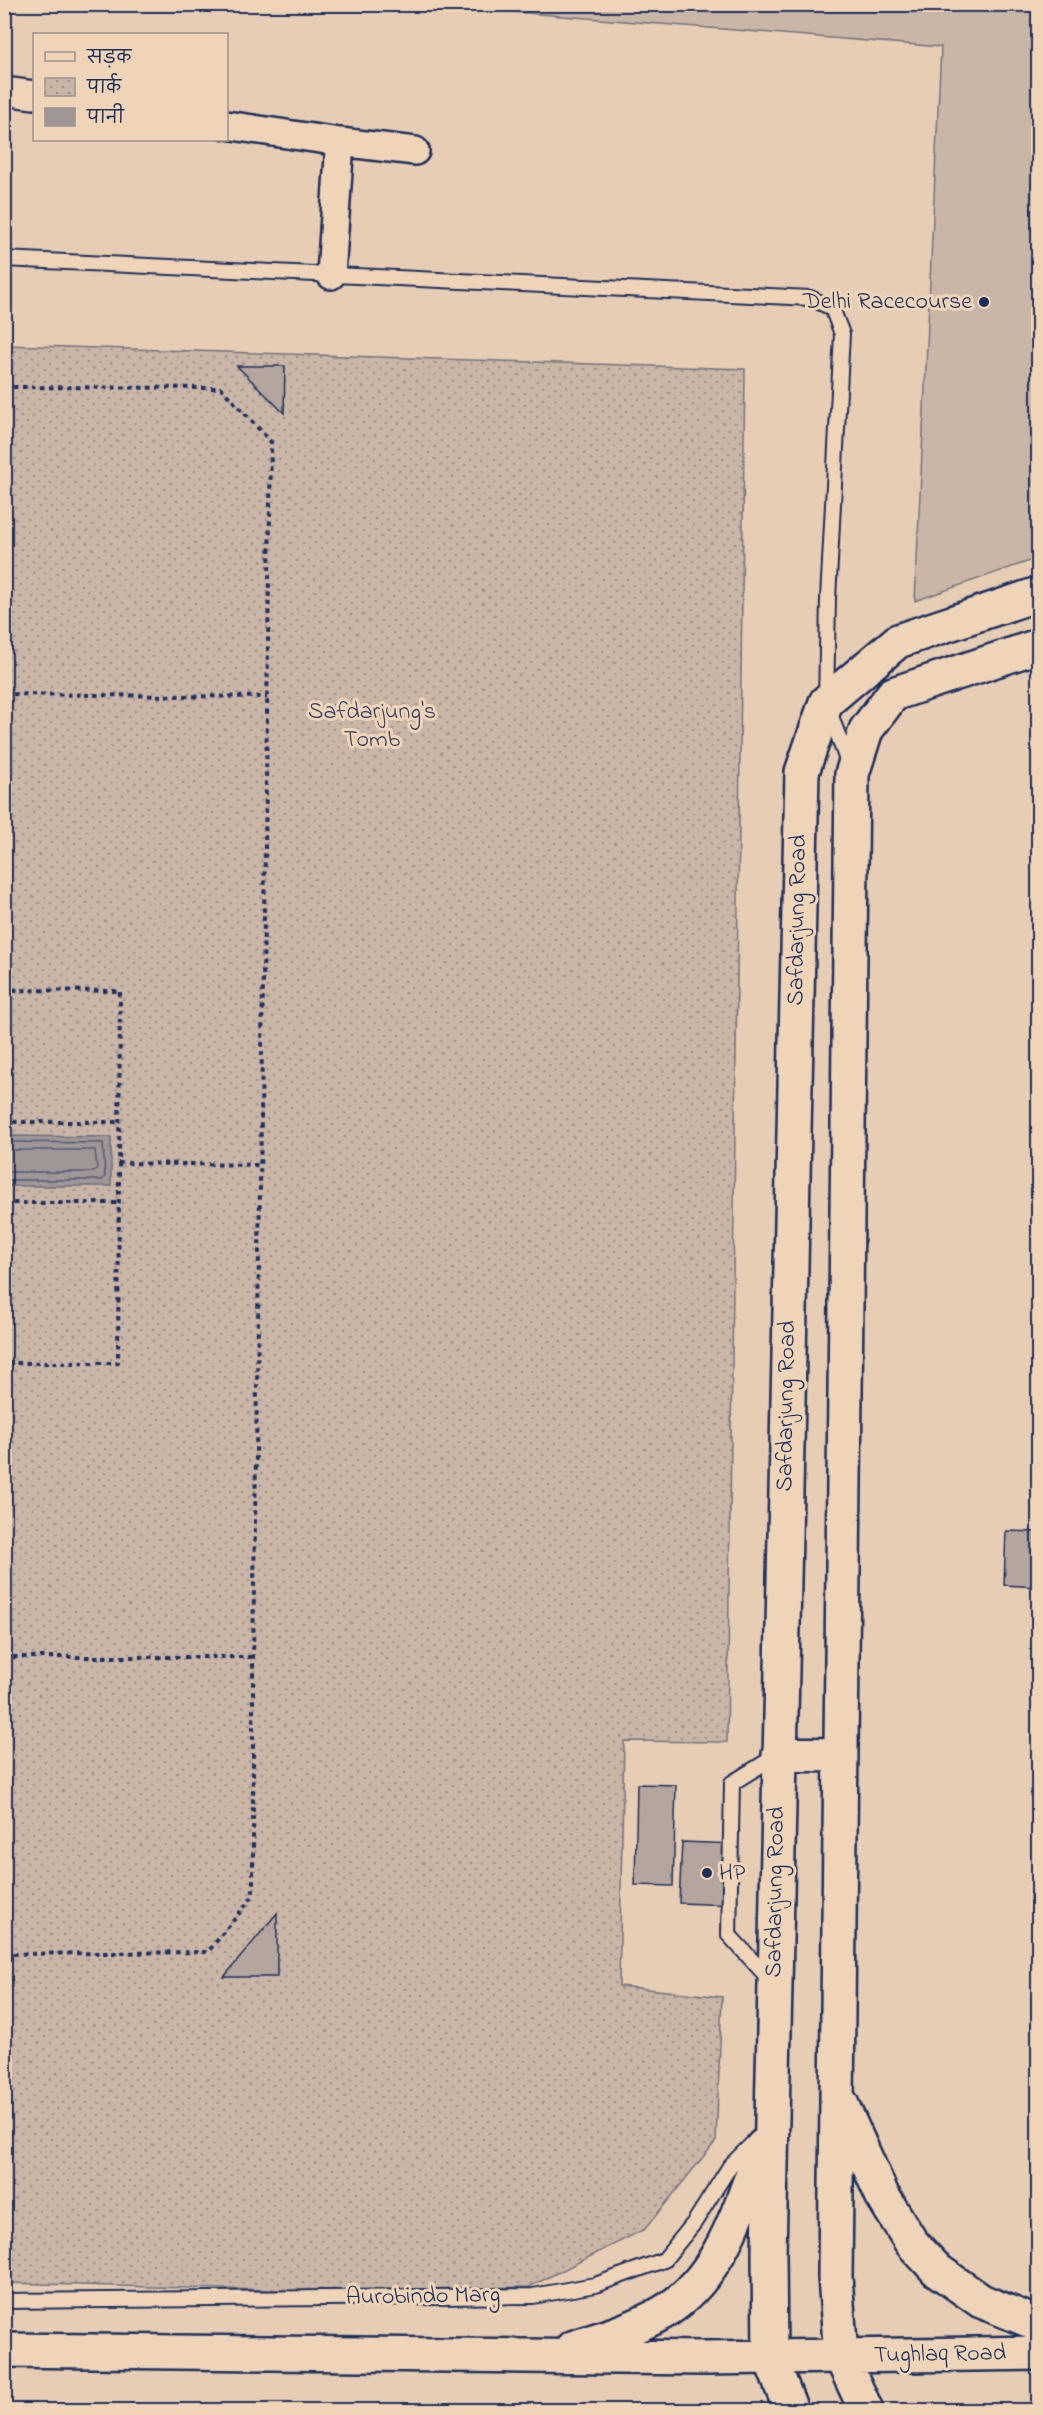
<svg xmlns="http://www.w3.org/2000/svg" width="1043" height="2415" font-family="'Indie Flower','Playpen Sans Deva',sans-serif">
  <defs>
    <pattern id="park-dots" width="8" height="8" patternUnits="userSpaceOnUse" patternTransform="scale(1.5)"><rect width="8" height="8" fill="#cab6a7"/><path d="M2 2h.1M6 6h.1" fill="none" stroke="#a3948b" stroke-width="1.8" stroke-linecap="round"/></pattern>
  </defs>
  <rect width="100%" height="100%" fill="#e7cdb3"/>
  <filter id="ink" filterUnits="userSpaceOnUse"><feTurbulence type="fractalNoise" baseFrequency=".0167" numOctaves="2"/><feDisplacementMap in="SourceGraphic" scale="12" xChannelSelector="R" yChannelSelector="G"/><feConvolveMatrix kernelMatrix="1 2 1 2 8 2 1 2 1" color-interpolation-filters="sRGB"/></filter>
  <g filter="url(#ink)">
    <path fill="#cab6a7" stroke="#727282" stroke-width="1.5" d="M429,5H1038V558L915,601L941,47Z"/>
    <path fill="url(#park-dots)" stroke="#727282" stroke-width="1.5" d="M5,345L745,369L727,1742L624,1741L619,1986L722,1997L716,2141L645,2229L529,2287L300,2291L5,2283Z"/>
    <path fill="#a19696" stroke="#6b6d80" stroke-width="1.5" d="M5,1136L111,1137V1186H5Z"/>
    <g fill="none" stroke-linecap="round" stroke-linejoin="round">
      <path stroke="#515874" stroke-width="1.5" d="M4,1142L103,1143L105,1177L102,1180H4
        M4,1150H95L97,1169L94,1172H4"/>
    </g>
    <path fill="#b4a69e" stroke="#1b2f5e" stroke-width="1.5" d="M237,366H285L284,413Z
      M1038,1481V1634H1033L1035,1587L1004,1585L1006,1531L1037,1532Z
      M1036,1781H1038V1821H1033Z
      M637,1784L676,1785L673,1886L635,1885Z
      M682,1842L736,1844L734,1905L679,1903Z
      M1038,1892V1974H1033Z
      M277,1913V1977H224Z"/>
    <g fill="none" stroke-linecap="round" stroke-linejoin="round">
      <defs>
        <path id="lane" d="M4,259L810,298L832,308L842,334L828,599L826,702L849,766
          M771,1981L729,1935L732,1783L779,1754
          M4,2301L533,2296L595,2285L664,2260L694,2223L730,2166L754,2142"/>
        <path id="street" d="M4,91L34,95
          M226,125L340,142L331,275
          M340,142L415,151"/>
        <path id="secondary" d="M779,1754L841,1755
          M841,2103L882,2195L911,2242L937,2270L981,2301L1038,2324
          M572,2348C603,2338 634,2329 662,2313C722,2278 740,2205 763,2146
          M4,2350L705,2358L1038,2353
          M791,2410L770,2357L769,2254L802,772L826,702L898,641L1038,594
          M866,2410L841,2356L835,2277L852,774L866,730L893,694L1038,646"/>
      </defs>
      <use href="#lane" stroke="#1b2f5e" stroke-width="18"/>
      <use href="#street" stroke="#1b2f5e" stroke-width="32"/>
      <use href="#secondary" stroke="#1b2f5e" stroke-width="38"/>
      <path stroke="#1b2f5e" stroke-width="4" stroke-dasharray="4.5 4.5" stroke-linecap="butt" d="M4,387L221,388L271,442L253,1657V1896L208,1952L4,1954
        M4,694L267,697
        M4,990L120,991L118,1363H4
        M4,1122H119
        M118,1163L260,1165
        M4,1203H119
        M4,1657H253"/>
      <use href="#lane" stroke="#f0d4b7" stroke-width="14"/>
      <use href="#street" stroke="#f0d4b7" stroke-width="27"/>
      <use href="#secondary" stroke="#f0d4b7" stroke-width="33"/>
    </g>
  </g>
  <g fill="#1b2f5e" stroke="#f0d4b7" stroke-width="2">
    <circle cx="984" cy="302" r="6"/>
    <circle cx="707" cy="1873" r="6"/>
  </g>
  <g text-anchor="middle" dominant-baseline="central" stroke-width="6" stroke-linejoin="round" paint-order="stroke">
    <g font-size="24" fill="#1b2f5e" stroke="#f0d4b7" text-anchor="end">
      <text x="972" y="302">Delhi Racecourse</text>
      <text x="719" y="1873" text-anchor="start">HP</text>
    </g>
    <g font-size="24" fill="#354369" stroke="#f0d4b7">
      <text x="372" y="712">Safdarjung's<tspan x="372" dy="28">Tomb</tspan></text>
    </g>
    <g font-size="24" fill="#1b2f5e" stroke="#f0d4b7">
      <text transform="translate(798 920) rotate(-89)">Safdarjung Road</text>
      <text transform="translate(787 1406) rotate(-89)">Safdarjung Road</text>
      <text transform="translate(776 1892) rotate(-89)">Safdarjung Road</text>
      <text transform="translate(423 2297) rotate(-1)">Aurobindo Marg</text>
      <text transform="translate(940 2355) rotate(-1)">Tughlaq Road</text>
    </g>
  </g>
  <rect width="1043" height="2415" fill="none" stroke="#f0d4b7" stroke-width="24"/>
  <rect x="12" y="12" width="1019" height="2391" fill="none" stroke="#1b2f5e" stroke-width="2" filter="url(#ink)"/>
  <rect x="33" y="33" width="195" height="108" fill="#f0d4b7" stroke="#9b9293" stroke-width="1.5"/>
  <rect x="45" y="52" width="30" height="9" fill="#f0d4b7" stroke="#9b9293" stroke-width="1.5"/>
  <text x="87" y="63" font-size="18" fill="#1b2f5e">सड़क</text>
  <rect x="45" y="78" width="30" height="18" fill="url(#park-dots)" stroke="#9b9293" stroke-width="1.5"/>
  <text x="87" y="93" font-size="18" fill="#1b2f5e">पार्क</text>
  <rect x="45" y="108" width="30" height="18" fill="#a19696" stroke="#9b9293" stroke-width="1.5"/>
  <text x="87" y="123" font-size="18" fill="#1b2f5e">पानी</text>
</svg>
